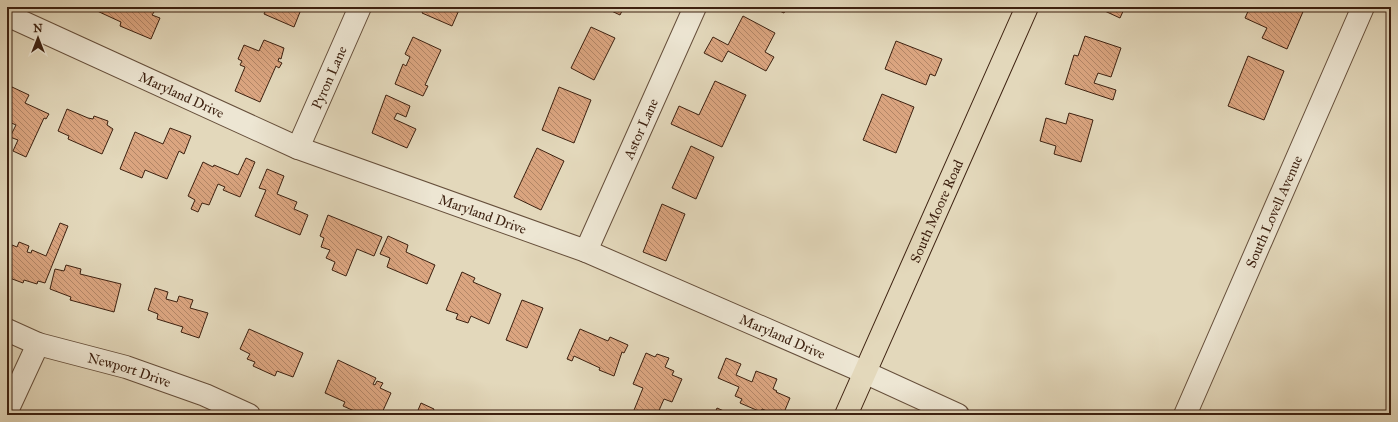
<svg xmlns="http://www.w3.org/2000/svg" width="1398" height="422" font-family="'IM FELL Great Primer',serif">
  <defs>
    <pattern id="building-back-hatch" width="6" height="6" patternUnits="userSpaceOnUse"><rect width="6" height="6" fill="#dba580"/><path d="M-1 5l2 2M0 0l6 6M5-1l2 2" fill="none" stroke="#b38667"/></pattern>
  </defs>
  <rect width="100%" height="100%" fill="#e3d8bb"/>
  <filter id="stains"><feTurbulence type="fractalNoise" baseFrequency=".005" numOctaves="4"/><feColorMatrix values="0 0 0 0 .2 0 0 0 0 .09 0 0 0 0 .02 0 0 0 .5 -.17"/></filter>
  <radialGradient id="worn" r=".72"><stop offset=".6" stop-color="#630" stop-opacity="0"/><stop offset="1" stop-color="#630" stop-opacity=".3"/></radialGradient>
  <path fill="url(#building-back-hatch)" stroke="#3d2110" d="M96,7H131L139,11L142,7L154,12L152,15L160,18L151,39L120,26L121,22L95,10Z
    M267,7H302L294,27L264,14Z
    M425,7H452L459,10L452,26L422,13Z
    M603,7H624L620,15Z
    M771,7H787L784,13Z
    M1096,7H1125L1120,18Z
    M1250,7H1269L1274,9L1275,7H1305L1287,49L1262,38L1267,28L1245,18Z
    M743,16L775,33L765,52L774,57L766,71L728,51L722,62L704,53L713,37L728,45Z
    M591,27L615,38L594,80L571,68Z
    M1085,36L1121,48L1111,77L1098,73L1094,83L1116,90L1113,100L1065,84L1074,55L1078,56Z
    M413,37L441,50L425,85L428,86L423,96L395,84L403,64L406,66L410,57L405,54Z
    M264,40L284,48L281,59L279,58L278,61L282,63L279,68L276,66L260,102L235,91L245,67L240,65L242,61L238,59L244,45L259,51Z
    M896,41L942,59L935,76L930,74L926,85L885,69Z
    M1248,56L1284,71L1264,120L1228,106Z
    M715,81L746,95L722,147L671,124L679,106L699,115Z
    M12,87L29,95L25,103L49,114L46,119L44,118L26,157L13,151L18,140L10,137L16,125L7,121V94L9,95Z
    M559,87L591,100L574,143L542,130Z
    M882,94L914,107L896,153L863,140Z
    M386,95L410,106L406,117L397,113L394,119L416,129L407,148L372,133Z
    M67,109L88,118L93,119L94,116L108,121L107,125L113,129L102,154L68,139L69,136L58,131Z
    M1069,113L1093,120L1081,162L1054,154L1056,146L1040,141L1046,118L1066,124Z
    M170,128L191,136L184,154L179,151L167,179L145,170L142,178L120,169L135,132L163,144Z
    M691,146L714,157L696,199L672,188Z
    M537,148L564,161L541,210L514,197Z
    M246,158L255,162L240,197L223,190L225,187L218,184L209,205L202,203L198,212L191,209L195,200L188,196L203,162L213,167L214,165L238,175Z
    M267,169L284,176L277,194L297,202L294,209L308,215L300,235L255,216L266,190L259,188Z
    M662,204L685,214L666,261L643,252Z
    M328,215L382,237L374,256L357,249L346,276L332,270L335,262L326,258L330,250L321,247L324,238L320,236Z
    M60,223L68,226L45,283L38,281L37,284L24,280L23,283L7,277V243L17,247L19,242L29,246L27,252L31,253L32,250L46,256Z
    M388,236L408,245L406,252L435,265L427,284L387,267L390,258L380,254Z
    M66,265L81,269L80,274L121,284L114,312L70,300L71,297L50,289L55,269L64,271Z
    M462,272L475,278L473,282L501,294L489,324L471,316L468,323L456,319L458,314L446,310Z
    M155,288L168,292L166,299L177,302L179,296L193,300L190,308L208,313L199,338L181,332L183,327L157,319L158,314L148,310Z
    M522,300L543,308L527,348L506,340Z
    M249,329L303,353L293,377L277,371L275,376L253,366L255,362L247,359L250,354L240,349Z
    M580,329L608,341L610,337L628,345L624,353L622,352L614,376L599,370L600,368L574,356L572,361L567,359Z
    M646,353L655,357L657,354L669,358L665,367L674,371L672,375L682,379L672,402L664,399L657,415H632L643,388L633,384Z
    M726,358L741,364L736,375L752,382L756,371L777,379L773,389L777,391L776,392L790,398L783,415H777L762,409L761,412L740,403L742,399L735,396L739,387L718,378Z
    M338,360L376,378L373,384L375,385L377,381L383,383L380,388L391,393L381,415H375L363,410L361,414L343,406L345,402L325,393Z
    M421,403L434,409L432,415H416Z
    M717,408L733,415H714Z"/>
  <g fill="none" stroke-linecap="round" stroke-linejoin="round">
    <defs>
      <g id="minor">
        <path id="s1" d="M7,15L298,148L586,251L864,372L958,415"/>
        <path id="s2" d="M298,148L360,7"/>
        <path id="s3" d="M586,251L695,7"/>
        <path id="s4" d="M7,330L38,344L126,367L205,395L249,415"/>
        <path d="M7,411L38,344"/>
        <path id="s5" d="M1185,415L1363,7"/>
      </g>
      <g id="major">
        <path id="s6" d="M846,415L1027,7"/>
      </g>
    </defs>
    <use href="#minor" stroke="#664f3b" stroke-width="24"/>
    <use href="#major" stroke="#3d2110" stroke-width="24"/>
    <use href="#minor" stroke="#ede6d3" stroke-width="22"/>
    <use href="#major" stroke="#e3d8bb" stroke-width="22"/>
  </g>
  <g text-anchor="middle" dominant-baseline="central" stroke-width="3" stroke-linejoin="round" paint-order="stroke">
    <g font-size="14" fill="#3d2110" stroke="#ede6d3">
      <text stroke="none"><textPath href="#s2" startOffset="77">Pyron Lane</textPath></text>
      <text stroke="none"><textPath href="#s1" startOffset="192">Maryland Drive</textPath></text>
      <text stroke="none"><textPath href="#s3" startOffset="134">Astor Lane</textPath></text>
      <text stroke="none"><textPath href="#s6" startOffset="223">South Moore Road</textPath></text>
      <text stroke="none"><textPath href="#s5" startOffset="222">South Lovell Avenue</textPath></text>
      <text stroke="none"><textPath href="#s1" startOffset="516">Maryland Drive</textPath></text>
      <text stroke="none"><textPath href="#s1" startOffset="840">Maryland Drive</textPath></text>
      <text stroke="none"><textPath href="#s4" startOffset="129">Newport Drive</textPath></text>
    </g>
  </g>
  <rect width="1398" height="422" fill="none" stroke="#e3d8bb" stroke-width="24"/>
  <rect x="8" y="8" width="1382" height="406" fill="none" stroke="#3d2110" stroke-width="2"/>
  <rect x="12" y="12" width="1374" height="398" fill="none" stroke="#3d2110"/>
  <g transform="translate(38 38)" stroke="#ede6d3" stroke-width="3" paint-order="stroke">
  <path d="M0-3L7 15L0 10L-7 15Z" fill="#3d2110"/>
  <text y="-6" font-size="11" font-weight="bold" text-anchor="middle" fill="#3d2110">N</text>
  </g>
  <rect width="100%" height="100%" filter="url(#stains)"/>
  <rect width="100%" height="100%" fill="url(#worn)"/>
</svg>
